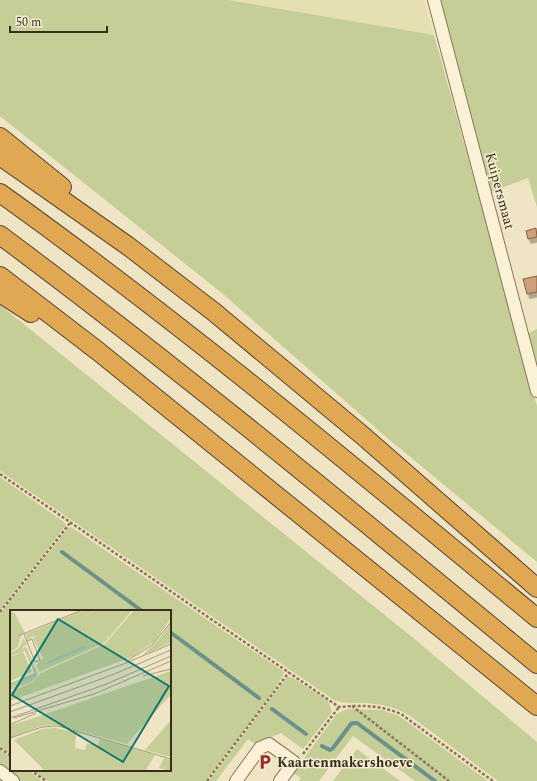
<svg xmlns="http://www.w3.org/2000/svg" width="537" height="781" font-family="Spectral,serif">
  <defs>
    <filter id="shadow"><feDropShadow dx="2.5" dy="4.5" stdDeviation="0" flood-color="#0004"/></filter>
  </defs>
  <rect width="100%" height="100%" fill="#efe4c4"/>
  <path fill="#e5dfb1" d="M228,0H424L434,35Z"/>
  <path fill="#c5ce97" d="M0,0H228L434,35L537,406V562L385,436L223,294L0,116Z
    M439,0H537V207L528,178L488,193Z
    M0,305L412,637L537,742V781H498L410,716C396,707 381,704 365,703C354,703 344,704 334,700L0,471Z
    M537,329V371L527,334Z
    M0,477L64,522L66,525L0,610Z
    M71,527L284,672C284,681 216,767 205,781H47L32,770H170V611H11V755L0,746V614L68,528Z
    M287,677H290L293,678L328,701L332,712L303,749L281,733L255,744L248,739L216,781H209Z
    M348,709L382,710L399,716L488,781H415L353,736L319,781H299L301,778L293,773L336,715L340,712Z
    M357,749L400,781H333Z
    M0,750L11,758V770H27L42,781H21L0,765Z"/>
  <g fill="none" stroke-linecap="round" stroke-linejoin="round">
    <path stroke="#6c9189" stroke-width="4" d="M62,552L142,611
      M170,632L259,698
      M272,709L306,734
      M322,746L330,750L333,748L351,724L354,723H357L435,781"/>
  </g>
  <path fill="#cea079" stroke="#8a603f" filter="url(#shadow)" d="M536,228L537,237L528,239L526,231Z
    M537,276V292L527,294L523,279Z"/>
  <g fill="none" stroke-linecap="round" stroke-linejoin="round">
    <defs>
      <path id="minor" d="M434,0L537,391
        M0,771L13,781
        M236,781L260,748L269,744L294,762L280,781"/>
      <path id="highway" d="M0,137L62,187
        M0,156L128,246L214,312L362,435L537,588
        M0,193C186,326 361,473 537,618
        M0,235C184,372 360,518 537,664
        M0,276L99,352L537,706
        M0,293L31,313"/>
    </defs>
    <use href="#minor" stroke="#8a765a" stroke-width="14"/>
    <use href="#highway" stroke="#58432e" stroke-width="20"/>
    <path stroke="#8a765a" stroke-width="2.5" stroke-dasharray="3 2" stroke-linecap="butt" d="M0,474L339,707C361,705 380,705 401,714L493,781
      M0,612L70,523
      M352,706L449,781
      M0,748L11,756
      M303,754L339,707
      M30,770L46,781
      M207,781L289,672"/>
    <use href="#minor" stroke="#faf1d7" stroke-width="12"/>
    <use href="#highway" stroke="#e0a853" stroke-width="18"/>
  </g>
  <defs>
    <symbol id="parking-bare" viewBox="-9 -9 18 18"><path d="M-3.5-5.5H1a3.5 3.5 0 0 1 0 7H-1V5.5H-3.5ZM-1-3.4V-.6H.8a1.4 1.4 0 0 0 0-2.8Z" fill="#9b2c28" stroke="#f6eed3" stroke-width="2.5" paint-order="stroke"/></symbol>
  </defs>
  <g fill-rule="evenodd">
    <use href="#parking-bare" x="254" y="751" width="22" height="22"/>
  </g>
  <g text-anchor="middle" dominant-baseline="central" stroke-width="3" stroke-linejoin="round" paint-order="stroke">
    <g font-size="14" fill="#3a2d1e" stroke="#f6eed3">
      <text transform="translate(500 191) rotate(75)">Kuipersmaat</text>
    </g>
    <g font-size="14" font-weight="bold" fill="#3a2d1e" stroke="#f6eed3" text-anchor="start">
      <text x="277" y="762">Kaartenmakershoeve</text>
    </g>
  </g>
  <g transform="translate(10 610)">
    <rect width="161" height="161" fill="#efe4c4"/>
    <path d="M0,0L5,4L15,23L8,26H11L8,37L0,42ZM74,0H86L65,10L87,0H122L99,28L96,26L98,29L94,33L29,62L26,55L33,48L23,29L26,25L17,30L16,24ZM124,0H161V8L145,31L122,47L0,91V82L23,72L31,63L95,34ZM161,13V32L132,46L148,30ZM12,26L17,34L13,37L12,40L16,36L28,65L23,71L0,81V73L24,63L15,41L0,46V43L9,38L13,29ZM13,42L22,62L0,71V47ZM161,61V84L117,134L45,115L31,116L0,128V116L3,115ZM161,110V147L135,140ZM45,118L66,122L65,138L75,140L77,133L88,136L90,129L145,145L135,161H35L4,130L32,119ZM154,148L161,150V161L149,158Z" fill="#c5ce97"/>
    <path fill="none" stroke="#a6c2bb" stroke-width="2" d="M37,53L75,37M0,75L25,65V58"/>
    <path fill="none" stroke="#a79b82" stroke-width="1" d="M14,24L25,52L30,50L22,29L17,31M8,26L72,0M117,51L142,35L161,12M133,66L161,59M0,96L116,53L161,34M0,102L102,65L161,40M0,108L94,75L161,46M4,108L84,84L161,51M0,115L26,103M0,128L32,117L48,116L161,149"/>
    <path fill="#0f766e" fill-opacity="0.15" stroke="#0f766e" stroke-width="2" d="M48,9L159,76L113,152L2,85Z"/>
    <rect width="161" height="161" fill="none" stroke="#3a2d1e" stroke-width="2"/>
  </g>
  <path d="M10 26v6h97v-6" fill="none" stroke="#3a2d1e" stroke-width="2"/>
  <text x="16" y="26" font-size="12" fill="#3a2d1e" stroke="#f6eed3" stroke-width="3" paint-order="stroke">50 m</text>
</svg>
